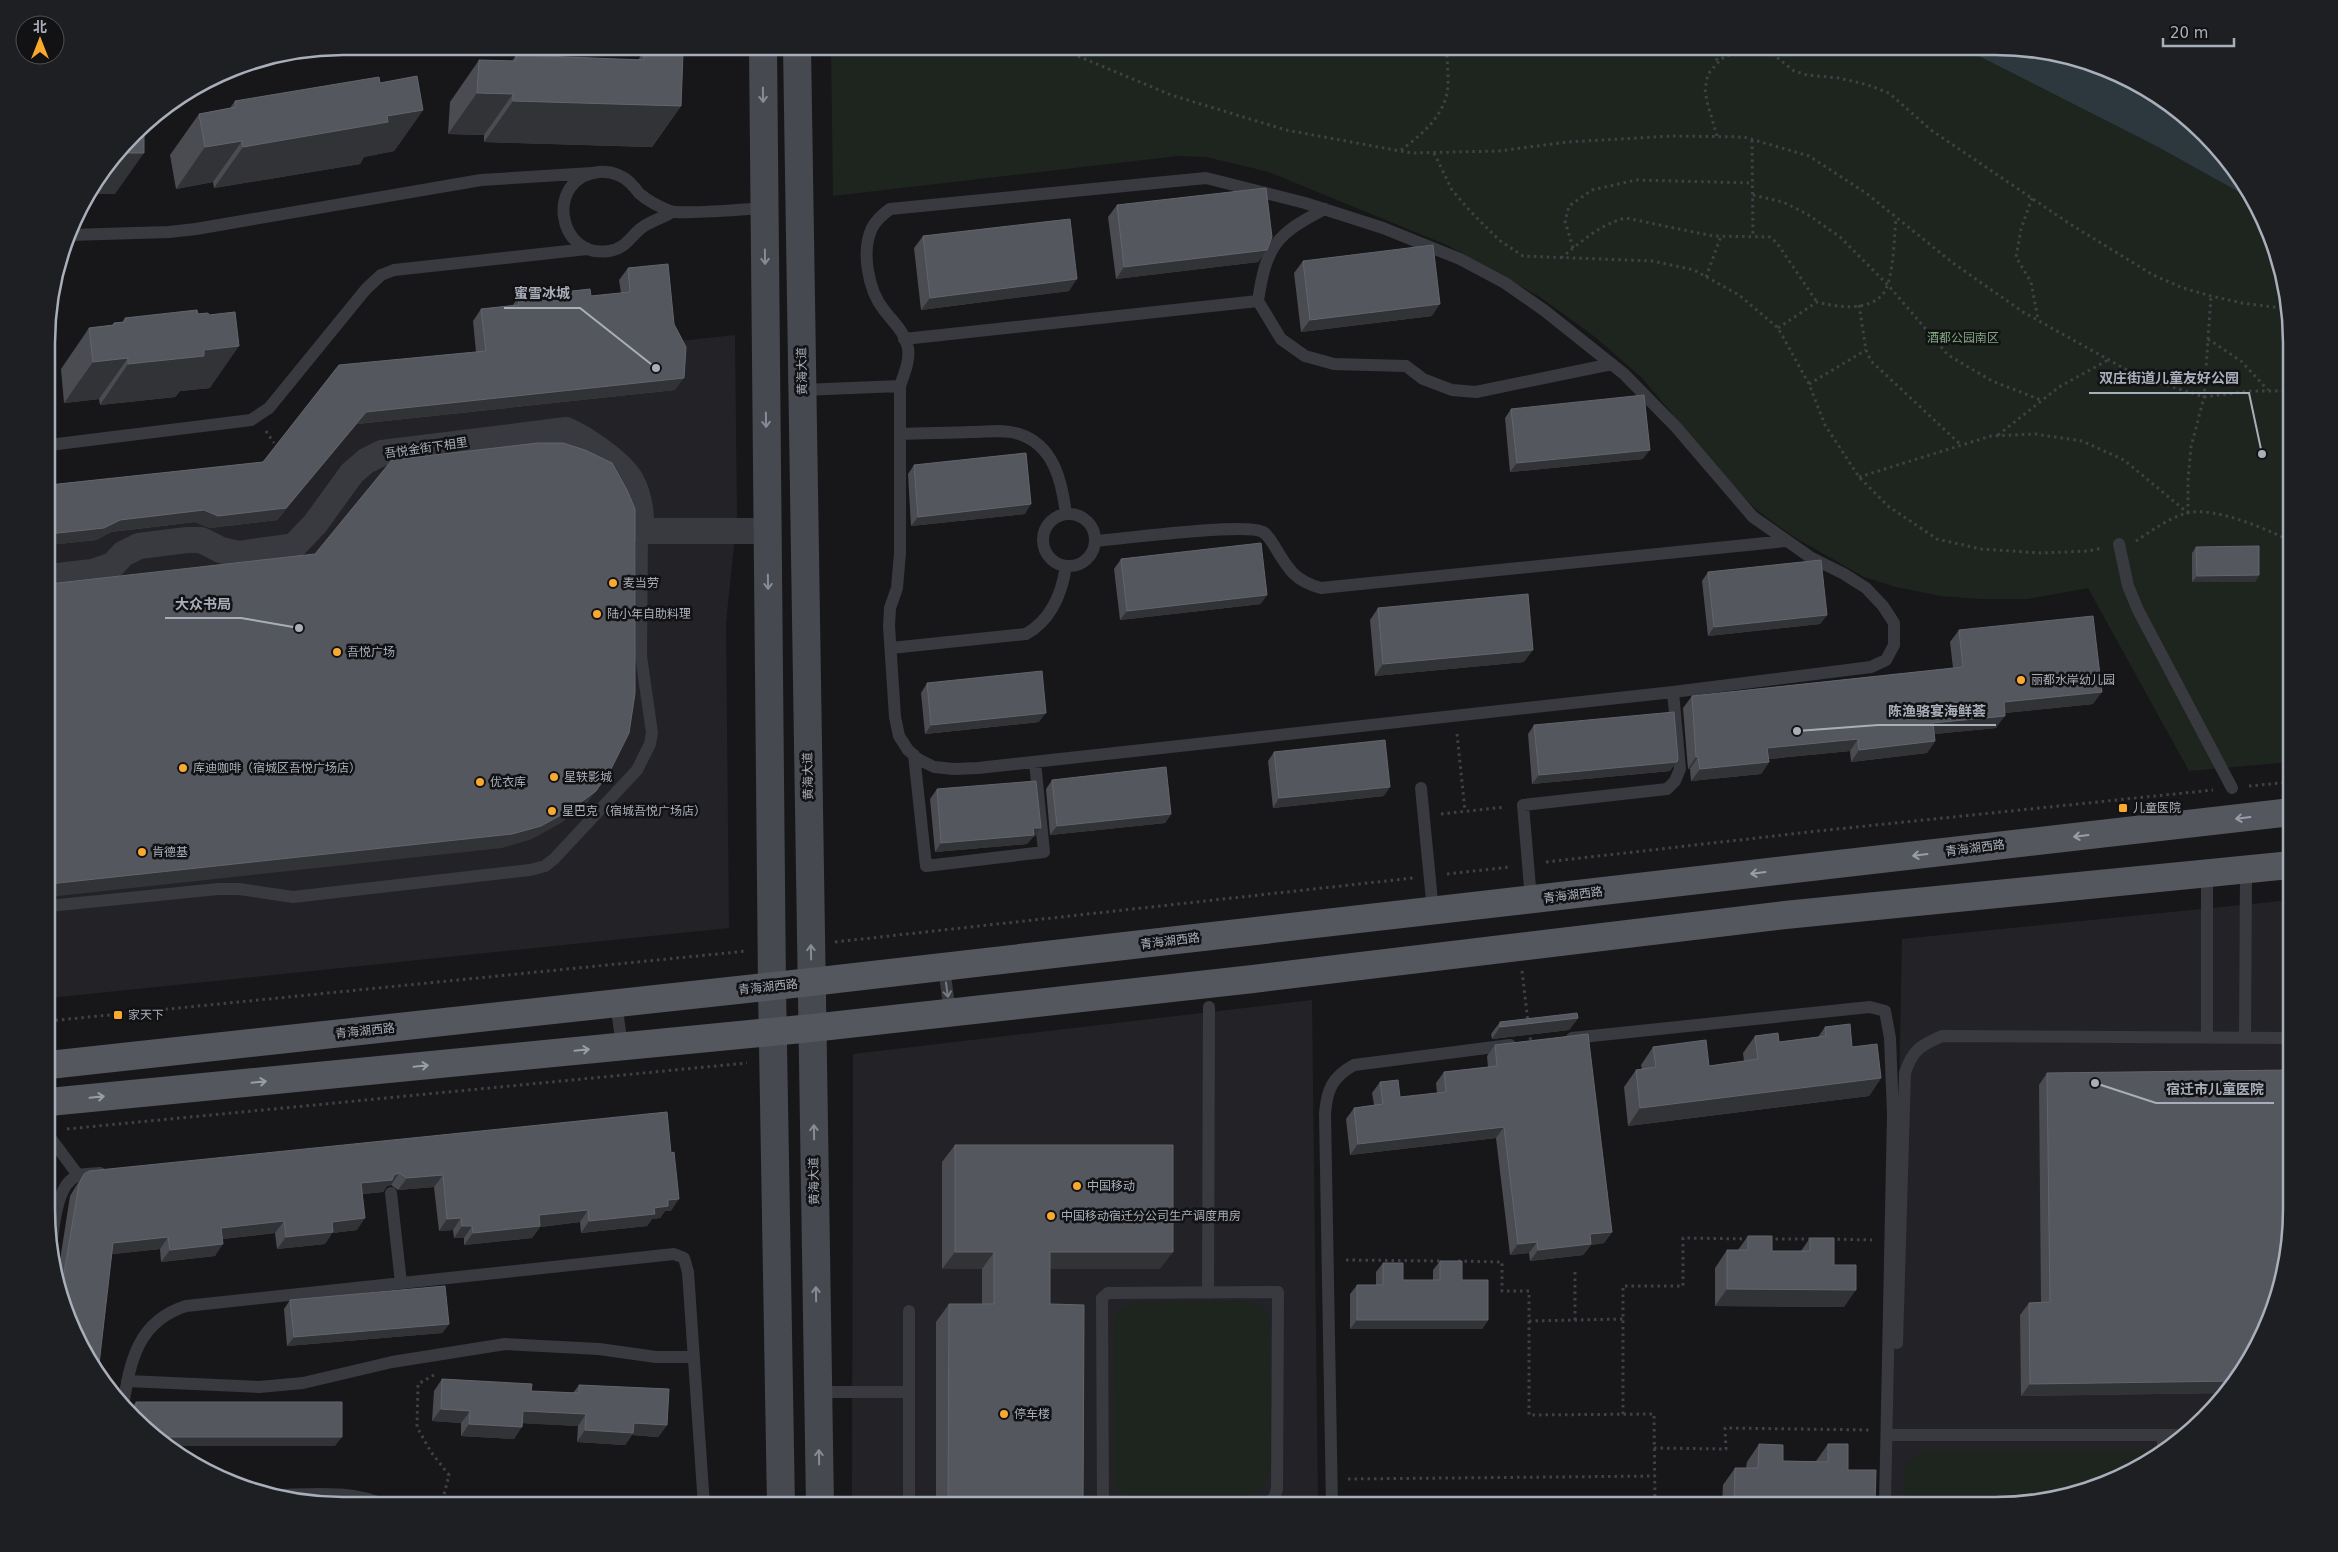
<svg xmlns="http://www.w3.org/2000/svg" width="2338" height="1552" font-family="'DejaVu Sans','Noto Sans SC',sans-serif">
  <rect width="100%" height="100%" fill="#17171a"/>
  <path fill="#232327" d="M735,335L737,516L726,623L729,928L49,998V495L254,474L402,371Z
    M2291,900V1228L2242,1374L2191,1432L2143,1466L2072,1496L2014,1505H1891L1902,939Z
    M1312,1000L1318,1505L852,1506L853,1054Z"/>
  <path fill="#1d251e" d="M831,46H1959L2158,147L2255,201L2282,266L2291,324V762L2189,771L2088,588L2028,599H1981L1941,596L1896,587L1864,577L1794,537L1758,511L1731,484L1642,378L1595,337L1540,297L1449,246L1269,172L1206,157L1178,156L833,196Z
    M1245,1301L1260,1306L1270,1321L1271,1467C1266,1483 1262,1493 1245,1496H1129C1117,1491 1116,1486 1115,1473L1114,1319L1117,1312L1133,1302Z
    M1924,1450H2146V1464L2072,1496L2014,1505H1904L1905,1465Z"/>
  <path fill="#2d383e" d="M1959,46H1995L2090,62L2160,96L2218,147L2255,201L2158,147Z"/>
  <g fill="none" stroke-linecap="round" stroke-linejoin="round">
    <path stroke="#3e4146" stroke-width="3" stroke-dasharray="2.5 4" stroke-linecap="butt" d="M1054,46L1171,95L1286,130L1411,153L1499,151L1567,142L1672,136L1744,137L1809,156L1866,193L1953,263L2023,312L2136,375L2204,397L2251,391H2291
      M1712,46L1718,63
      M1717,136L1707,102L1705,89L1708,74L1721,59L1735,52L1758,51L1774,55L1794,71L1807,75L1839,78L1868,85L1889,93L1931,130L2070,224L2153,275L2183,288L2211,296L2242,303L2289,309
      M1752,140L1753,236
      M1401,150C1420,136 1442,118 1447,93C1450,78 1446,62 1447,46
      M1434,153L1452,190L1471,212L1499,240L1523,256L1653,261L1694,270L1739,295L1778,328L1809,384L1825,425L1859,477L1888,506L1937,539L1981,549L2041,553L2088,551L2103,548
      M1753,195L1783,202L1807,214L1840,237L1888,285L1948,355L1992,381L2041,400
      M2032,198L2021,229L2016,257L2031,282L2038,319
      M1573,248L1565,221L1569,206L1592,190L1636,180L1752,183
      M1561,258C1581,242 1600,224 1626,218L1713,236L1770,237L1777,243L1817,302
      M1706,277L1721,236
      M1859,305L1866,350L1871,361L1961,445
      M1778,328L1817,302C1836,307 1868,312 1883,294C1894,280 1894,236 1896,218
      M2208,339L2241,361L2268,390
      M1809,384L1866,350
      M266,431L274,443
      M1998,435L2059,387L2108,360
      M1859,477L1991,436L2035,434L2082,441L2124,460L2188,513
      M2188,513V480L2191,447L2204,397L2211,296
      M2136,541C2151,531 2169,518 2187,513C2214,506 2266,529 2291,541
      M1457,734L1465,811
      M2249,786L2291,782
      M1441,814L1505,807
      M1546,862L1818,831L2213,790
      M1447,874L1510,867
      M835,942L1413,878
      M1522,971L1528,1022
      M49,1021L747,951
      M1529,1031L1531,1042
      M67,1129L747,1063
      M1769,1239H1812
      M1831,1239L1872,1240
      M1346,1260L1442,1261
      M1458,1261L1502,1262V1291H1529V1415L1654,1414L1655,1505
      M1575,1272V1320
      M1529,1321L1623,1319
      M434,1375L418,1384L417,1427L431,1452L449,1475L441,1506
      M1623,1414V1286H1683V1238L1750,1239
      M1654,1448L1726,1449L1725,1428L1870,1430
      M1348,1479L1655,1476"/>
    <path stroke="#383a3f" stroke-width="12" d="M672,212C663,218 645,223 639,230C629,239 624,249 609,251C556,259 545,177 599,172C612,171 625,176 633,186C636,188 637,192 640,194C648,201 660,207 670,211C681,215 748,209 764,208
      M70,235L169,232L196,229L481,180L592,173
      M1258,301C1266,246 1276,234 1325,209
      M904,339L1258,301L1281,339L1305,356L1334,364L1406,366L1423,379L1452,390L1476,392L1612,364
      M802,390L900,386
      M900,434C924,433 949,433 973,432C987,432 1005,429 1019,434C1054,445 1062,482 1066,514
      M49,445L251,420L269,408L366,289L381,275L394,270L587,249
      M1043 540a26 26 0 1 1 52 0a26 26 0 1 1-52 0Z
      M1095,541C1122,539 1245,522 1263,532C1268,535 1272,542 1275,547C1288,569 1295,581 1321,588L1786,541
      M2119,544L2128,586L2138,610L2232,788
      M891,648L1026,634C1051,620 1062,593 1066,566
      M914,755L926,866L1044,852L1035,762
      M1421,788L1433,911
      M1531,899L1523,805L1667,789L1675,781L1680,769L1673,692L1871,667L1886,660L1894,645V623L1883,606L1866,588L1844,574L1810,557L1753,517L1676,427L1624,374L1545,311L1505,283L1460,259L1383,228L1305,203L1206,178L890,209C883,214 876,220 872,228C861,251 868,290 884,310C893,322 905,332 908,348C910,361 904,374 900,386V553L897,588L890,608L889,626L895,717L899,736L908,750L918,759L934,767L954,769L978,768L1673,692
      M49,906L218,889H239L293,897L530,870L545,866L554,859L637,770L650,744L652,733L641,656L642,531
      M944,967L950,1013
      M616,1003L622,1046
      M1572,1038L1870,1007L1885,1011L1890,1038L1893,1114L1885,1505
      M2207,1038V875
      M2245,1038L2246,871
      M49,1136L78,1175
      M391,1193L401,1283
      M50,1252C54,1231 55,1185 77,1176C83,1173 93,1174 100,1173
      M1208,1293L1209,1007
      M1897,1343L1905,1073C1913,1049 1920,1046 1942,1036L2291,1038
      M127,1381L259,1387L303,1383L392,1362L505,1344L599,1349L656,1357H694
      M818,1392H909
      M123,1406C130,1361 138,1321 186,1306L674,1254L684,1258L688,1272L704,1506
      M1894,1435H2186
      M2163,1435V1452
      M278,1495C316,1494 352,1490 387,1506
      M1103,1505L1102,1298L1108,1293L1278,1292L1277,1489L1274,1498L1264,1505
      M1332,1505L1325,1113C1327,1090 1332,1077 1354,1065L1510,1045
      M909,1506V1311"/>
    <path stroke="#383a3f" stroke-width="26" d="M49,577L92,572L113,565L123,554L139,546L187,540H201L221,550L238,554L294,546L315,524L352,473L366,461L382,453L566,430C585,438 623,464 632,482C640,497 641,515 642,531H767"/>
    <path stroke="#46494f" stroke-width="28" d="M763,46L772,987L781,1506
      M797,46L820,1506"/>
    <path stroke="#54575e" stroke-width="28" d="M49,1065L811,982L2291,812
      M49,1102L812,1028L1253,979L1785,915L2291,865"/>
  </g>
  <path fill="#4a4c52" d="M644,51L681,106L652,147L484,142V135L448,134L450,102L479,60L512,61L516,55L638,60Z
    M380,83L423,110L394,151L364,157L360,164L214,188L213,182L176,189L170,155L199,114L230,108L235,101Z
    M1117,205L1267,250L1258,262L1116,279L1108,217Z
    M923,236L1069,291L921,310L914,248Z
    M1303,261L1432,316L1301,332L1294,273Z
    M628,268L675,390L357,424L277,520L210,528L195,522L111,532L96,540L49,545V485L263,462L476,352L473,321L481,309L513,305L518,297L591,296L621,293L619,280Z
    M125,318L210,388L180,391L175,397L100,405L99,399L64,403L61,369L89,328L112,325L114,323L122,322Z
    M1511,409L1643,459L1510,472L1505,418Z
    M914,465L1025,514L911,526L908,474Z
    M2196,547L2259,575L2255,582H2192V553Z
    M1121,559L1261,604L1120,620L1114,569Z
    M1708,572L1827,615L1820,624L1708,636L1702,581Z
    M1378,608L1524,662L1375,676L1370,620Z
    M1959,630L2093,704L2005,713L1996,728L1934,734L1935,741L1927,753L1851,762L1850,751L1769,759V762L1761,774L1691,781L1690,769H1688L1683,708L1692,696L1953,668L1950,642Z
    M927,683L1039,722L925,734L921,693Z
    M1534,725L1670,771L1532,784L1528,734Z
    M1274,752L1384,796L1273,808L1268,761Z
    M1052,780L1171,814L1165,823L1050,835L1046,789Z
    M937,789L1041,828L1034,837H1033L1027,844L935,852L930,799Z
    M1578,1018L1569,1030L1492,1039L1491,1034L1500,1022Z
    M1825,1027L1852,1047L1881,1078L1869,1096L1628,1126L1624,1087L1636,1070L1642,1069L1641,1065L1653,1047L1709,1066L1744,1061L1743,1053L1755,1036L1779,1042L1818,1037Z
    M1495,1045L1612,1232L1604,1243L1591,1245L1583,1255L1530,1261L1529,1253L1510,1255L1496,1138L1350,1155L1346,1119L1354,1108L1374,1105L1372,1093L1380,1082L1400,1097L1437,1093L1436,1083L1444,1072L1488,1067L1487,1056Z
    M2047,1073L2242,1374L2225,1393L2021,1396L2020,1315L2029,1303L2041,1302L2039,1085Z
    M667,1112L671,1211H665L660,1218L652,1219L647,1226L581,1233L580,1222L540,1227L532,1238L464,1245V1238H454L453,1230L439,1231L434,1187L398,1190L391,1185L387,1186L383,1192L362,1194L357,1230L332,1233L325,1244L277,1249L275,1233L222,1239L215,1256L161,1262L160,1249L112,1254L86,1357L58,1273L70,1196L76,1186L84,1174Z
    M955,1145L1160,1269H1050V1304L1083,1505L936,1506V1322L949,1304H982V1269H942V1162Z
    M1748,1236L1772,1251H1801L1810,1238L1834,1265L1844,1307L1715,1306V1268L1727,1250H1738Z
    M1440,1261L1462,1280L1488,1320L1482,1329H1350V1294L1357,1285H1376V1272L1383,1263L1403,1280H1433V1270Z
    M290,1300L449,1324L442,1333L287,1346L284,1309Z
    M442,1379L531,1391L573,1393L579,1385L667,1425L658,1437L632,1435L625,1445L577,1442L578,1426L523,1423L514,1439L461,1436V1423L432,1421L434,1391Z
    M136,1402L335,1446H167L133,1419L129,1413V1411Z
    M1759,1444L1783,1461H1816L1828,1444L1875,1505H1722L1723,1485L1735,1468H1746L1747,1462Z
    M1364,1498L1602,1505H1359Z"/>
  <path fill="#313337" d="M477,93L513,94L484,135L448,134Z
    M513,101L681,106L652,147L484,142Z
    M423,110L394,151L364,157L360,164L214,188L243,147L387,116Z
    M242,141L213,182L176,189L205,147Z
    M122,153H144L115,194H91Z
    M1267,250L1258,262L1116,279L1124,267Z
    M1077,279L1069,291L921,310L930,298Z
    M1440,304L1432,316L1301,332L1310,320Z
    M239,346L210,388L180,391L175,397L100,405L128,364L204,350Z
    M128,358L99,399L64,403L93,362Z
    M684,378L675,390L357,424L277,520L210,528L195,522L111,532L96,540L49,545V534L120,520L204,510L366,412Z
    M1650,450L1643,459L1510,472L1517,463Z
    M1031,504L1025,514L911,526L918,517Z
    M2259,575L2255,582H2192L2197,576Z
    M1267,595L1261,604L1120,620L1127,611Z
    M1827,615L1820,624L1708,636L1714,627Z
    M1533,650L1524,662L1375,676L1383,664Z
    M2102,692L2093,704L1995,714L2004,702Z
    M1046,713L1039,722L925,734L931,725Z
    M2005,716L1996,728L1925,735L1933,723Z
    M1858,739L1850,751L1759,760L1767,748Z
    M1935,741L1927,753L1851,762L1859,750Z
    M1696,757H1698L1690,769H1688Z
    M1677,762L1670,771L1532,784L1539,775Z
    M1769,762L1761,774L1691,781L1700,769Z
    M1390,787L1384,796L1273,808L1279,798Z
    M596,791L586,804L561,823L532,839L502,848L49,897V884Z
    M1171,814L1165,823L1050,835L1057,826Z
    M1033,828H1041L1034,837H1033L1027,844L935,852L941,843Z
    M1578,1018L1569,1030L1492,1039L1500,1027Z
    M1881,1078L1869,1096L1628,1126L1640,1108Z
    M1504,1127L1496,1138L1350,1155L1358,1144Z
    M399,1173L391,1185L387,1186L383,1192L353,1195L361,1183Z
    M443,1175L434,1187L398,1190L407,1178Z
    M679,1199L671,1211H665L660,1218L652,1219L647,1226L581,1233L589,1221L654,1208L668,1200Z
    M588,1210L580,1222L540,1227L532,1238L464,1245L473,1233L539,1215Z
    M365,1218L357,1230L332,1233L325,1244L277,1249L286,1237L332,1222Z
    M461,1218L453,1230L439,1231L447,1219Z
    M284,1221L275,1233L213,1240L221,1228Z
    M462,1226H472L464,1238H454Z
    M1612,1232L1604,1243L1591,1245L1583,1255L1530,1261L1538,1250L1590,1234Z
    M168,1237L160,1249L105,1255L113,1243Z
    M1537,1242L1529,1253L1510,1255L1518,1244Z
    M223,1244L215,1256L161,1262L170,1250Z
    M955,1252H994L982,1269H942Z
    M1050,1252H1173L1160,1269H1038Z
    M1727,1289L1856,1290L1844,1307L1715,1306Z
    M1357,1320H1488L1482,1329H1350Z
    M449,1324L442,1333L287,1346L294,1337Z
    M2235,1381L2225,1393L2021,1396L2030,1384Z
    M441,1409L470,1411L461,1423L432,1421Z
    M523,1411L586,1414L578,1426L515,1423Z
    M634,1423L667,1425L658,1437L632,1435L625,1445L577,1442L585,1430Z
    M469,1424L522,1427L514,1439L461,1436Z
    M156,1437H342L335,1446H167Z
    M1734,1503L1874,1505H1733Z"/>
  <path fill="#54575d" stroke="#62656c" d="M644,51L683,53L681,106L513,101V94L477,93L479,60L516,61V55L644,60Z
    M417,76L423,110L387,116L388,122L243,147L242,141L205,147L199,114L236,107L235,101L379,77L380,83Z
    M144,125V153H122Z
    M1266,188L1272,237L1267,250L1124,267L1117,205Z
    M1070,219L1077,279L930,298L923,236Z
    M1433,245L1440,304L1310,320L1303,261Z
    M668,264L674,324L686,347L684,378L366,412L286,508L218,516L204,510L120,520L104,528L49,534V485L263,462L339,365L486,351L481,309L519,305L518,297L590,289L591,296L630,292L628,268Z
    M197,310L198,314L208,313L209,315L235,312L239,346L204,350V356L128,364V358L93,362L89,328L114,325V323L125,322V318Z
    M1644,395L1650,450L1517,463L1511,409Z
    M538,443H563L585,450L612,463L627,490L635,509V693L629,733L611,769L596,791L570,810L541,826L512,834L49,884V584L315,554L392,460Z
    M1026,453L1031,504L918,517L914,465Z
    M1261,543L1267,595L1127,611L1121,559Z
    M2259,546V575L2197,576L2196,547Z
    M1821,560L1827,615L1714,627L1708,572Z
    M1528,594L1533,650L1383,664L1378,608Z
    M2093,616L2102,692L2004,702L2005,716L1933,723L1935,741L1859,750L1858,739L1767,748L1769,762L1700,769L1698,757H1696L1692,696L1963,667L1959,630Z
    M1042,671L1046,713L931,725L927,683Z
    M1674,712L1678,759L1677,762L1539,775L1534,725Z
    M1385,740L1390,787L1279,798L1274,752Z
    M1166,767L1171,814L1057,826L1052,780Z
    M1036,781L1041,828H1033L1034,835L941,843L937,789Z
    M1577,1013L1578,1018L1500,1027V1022Z
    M1850,1024L1852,1047L1877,1044L1881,1078L1640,1108L1636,1070L1656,1067L1653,1047L1706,1040L1709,1066L1758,1059L1755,1036L1778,1033L1779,1042L1826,1036L1825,1027Z
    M1588,1034L1612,1232L1590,1234L1591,1244L1538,1250L1537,1242L1518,1244L1504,1127L1358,1144L1354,1108L1383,1104L1380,1082L1398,1080L1400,1097L1446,1092L1444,1072L1497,1066L1495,1045Z
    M2291,1070V1228L2276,1304L2242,1374L2235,1381L2030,1384L2029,1303L2050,1302L2047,1073Z
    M667,1112L671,1153L674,1152L679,1199L668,1200V1206L654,1208L655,1214L589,1221L588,1210L539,1215L540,1226L473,1233L472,1226H462L461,1218L447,1219L443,1175L407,1178L399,1173L394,1175L392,1180L361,1183L365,1218L332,1222L333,1232L286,1237L284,1221L221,1228L223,1244L170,1250L168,1237L113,1243L98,1373L86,1357L62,1286L79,1184L84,1174L89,1171Z
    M955,1145H1173V1252H1050V1304L1084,1305L1083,1505L948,1506L949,1304H994V1252H955Z
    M1748,1236H1772V1251H1810V1238H1834V1265H1856V1290L1727,1289V1250H1748Z
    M1440,1261H1462V1280H1488V1320H1357V1285H1383V1263H1403V1280H1440Z
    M445,1286L449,1324L294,1337L290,1300Z
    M442,1379L532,1384L531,1391L579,1393V1385L669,1389L667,1425L634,1423L633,1433L585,1430L586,1414L523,1411L522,1427L469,1424L470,1411L441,1409Z
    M136,1402H342V1437H156L135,1420Z
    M1759,1444L1783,1445V1461L1828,1462V1444H1848V1470H1876L1875,1505L1734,1503L1735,1468H1758Z
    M1602,1497V1505H1364V1498Z"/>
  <defs><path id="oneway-shaft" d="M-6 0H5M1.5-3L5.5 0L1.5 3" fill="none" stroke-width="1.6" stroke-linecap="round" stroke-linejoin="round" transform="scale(1.25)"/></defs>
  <g stroke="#868b95">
    <use href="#oneway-shaft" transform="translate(763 95) rotate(89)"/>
    <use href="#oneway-shaft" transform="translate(765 257) rotate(89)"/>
    <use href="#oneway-shaft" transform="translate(766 420) rotate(89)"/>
    <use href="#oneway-shaft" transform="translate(768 582) rotate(89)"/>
    <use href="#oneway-shaft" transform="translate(811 952) rotate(-91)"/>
    <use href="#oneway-shaft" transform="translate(814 1132) rotate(-91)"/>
    <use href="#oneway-shaft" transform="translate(816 1294) rotate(-91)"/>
    <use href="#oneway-shaft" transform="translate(819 1457) rotate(-91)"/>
  </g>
  <g stroke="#989da8">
    <use href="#oneway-shaft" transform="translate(2243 818) rotate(173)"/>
    <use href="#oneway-shaft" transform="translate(2081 836) rotate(173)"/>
    <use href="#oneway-shaft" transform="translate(1920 855) rotate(173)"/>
    <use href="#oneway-shaft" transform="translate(1758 873) rotate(173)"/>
    <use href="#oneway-shaft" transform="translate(582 1050) rotate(-6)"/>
    <use href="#oneway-shaft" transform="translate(421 1066) rotate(-6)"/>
    <use href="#oneway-shaft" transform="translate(259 1082) rotate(-6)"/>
    <use href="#oneway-shaft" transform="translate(97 1097) rotate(-6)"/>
  </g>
  <use stroke="#767a83" href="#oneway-shaft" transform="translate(947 990) rotate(82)"/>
  <g fill="#faa92f" stroke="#121215" stroke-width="2">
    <circle cx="613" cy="583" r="5"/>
    <circle cx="597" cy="614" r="5"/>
    <circle cx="337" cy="652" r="5"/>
    <circle cx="2021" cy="680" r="5"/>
    <circle cx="183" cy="768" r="5"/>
    <circle cx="554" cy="777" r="5"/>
    <circle cx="480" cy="782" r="5"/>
    <rect x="2118" y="803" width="10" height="10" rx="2.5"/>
    <circle cx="552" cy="811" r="5"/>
    <circle cx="142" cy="852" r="5"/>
    <rect x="113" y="1010" width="10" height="10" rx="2.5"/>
    <circle cx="1077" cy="1186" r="5"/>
    <circle cx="1051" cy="1216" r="5"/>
    <circle cx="1004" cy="1414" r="5"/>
  </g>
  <g text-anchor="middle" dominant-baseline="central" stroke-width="5" stroke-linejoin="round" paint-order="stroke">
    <g font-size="12" fill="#7fa67f" stroke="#121215">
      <text x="1963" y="338">酒都公园南区</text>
    </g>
    <g font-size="12" fill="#a9afba" stroke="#121215">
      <text transform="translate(802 371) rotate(-91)">黄海大道</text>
      <text transform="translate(426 448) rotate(-8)">吾悦金街下相里</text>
      <text transform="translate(808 776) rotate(-91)">黄海大道</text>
      <text transform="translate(1975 848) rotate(-7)">青海湖西路</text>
      <text transform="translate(1573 895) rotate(-7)">青海湖西路</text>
      <text transform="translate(1170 941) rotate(-7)">青海湖西路</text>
      <text transform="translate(768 987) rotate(-6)">青海湖西路</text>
      <text transform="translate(365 1031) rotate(-6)">青海湖西路</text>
      <text transform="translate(814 1181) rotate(-91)">黄海大道</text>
    </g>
    <g font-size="12" fill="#a9afba" stroke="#121215" text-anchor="start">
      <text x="623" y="583">麦当劳</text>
      <text x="607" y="614">陆小年自助料理</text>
      <text x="347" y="652">吾悦广场</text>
      <text x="2031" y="680">丽都水岸幼儿园</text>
      <text x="193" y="768">库迪咖啡（宿城区吾悦广场店）</text>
      <text x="564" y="777">星轶影城</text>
      <text x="490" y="782">优衣库</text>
      <text x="2133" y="808">儿童医院</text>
      <text x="562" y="811">星巴克（宿城吾悦广场店）</text>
      <text x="152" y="852">肯德基</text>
      <text x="128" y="1015">家天下</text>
      <text x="1087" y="1186">中国移动</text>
      <text x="1061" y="1216">中国移动宿迁分公司生产调度用房</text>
      <text x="1014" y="1414">停车楼</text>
    </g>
  </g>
  <path d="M0 0H2338V1552H0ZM343 55H1995A288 288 0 0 1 2283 343V1209A288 288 0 0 1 1995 1497H343A288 288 0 0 1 55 1209V343A288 288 0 0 1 343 55Z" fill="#1e1f22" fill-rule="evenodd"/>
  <path fill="none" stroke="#a9afba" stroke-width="2.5" d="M343 55H1995A288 288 0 0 1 2283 343V1209A288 288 0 0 1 1995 1497H343A288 288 0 0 1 55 1209V343A288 288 0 0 1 343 55Z"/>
  <path fill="none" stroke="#a9afba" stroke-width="2" d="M656 368L580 308H504M2262 454L2249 393H2089M299 628L241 618H165M1797 731L1878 725H1996M2095 1083L2156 1103H2274"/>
  <g fill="#a9afba" stroke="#121215" stroke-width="2">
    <circle cx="656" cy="368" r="5"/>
    <circle cx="2262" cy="454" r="5"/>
    <circle cx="299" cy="628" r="5"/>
    <circle cx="1797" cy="731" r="5"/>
    <circle cx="2095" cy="1083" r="5"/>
  </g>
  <g font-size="14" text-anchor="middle" font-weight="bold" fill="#a9afba" stroke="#121215" stroke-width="5" stroke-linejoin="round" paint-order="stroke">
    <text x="542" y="298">蜜雪冰城</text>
    <text x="2169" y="383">双庄街道儿童友好公园</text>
    <text x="203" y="609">大众书局</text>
    <text x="1937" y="716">陈渔骆宴海鲜荟</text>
    <text x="2215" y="1094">宿迁市儿童医院</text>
  </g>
  <g transform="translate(40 40)"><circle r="24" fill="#121215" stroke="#4e5157"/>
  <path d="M0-4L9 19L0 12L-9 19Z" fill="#faa92f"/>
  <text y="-8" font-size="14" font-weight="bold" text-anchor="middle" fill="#a9afba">北</text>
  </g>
  <path d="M2163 38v8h71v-8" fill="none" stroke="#a9afba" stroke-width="2.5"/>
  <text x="2170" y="38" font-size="15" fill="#a9afba" stroke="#121215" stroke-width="4" paint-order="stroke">20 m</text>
</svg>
